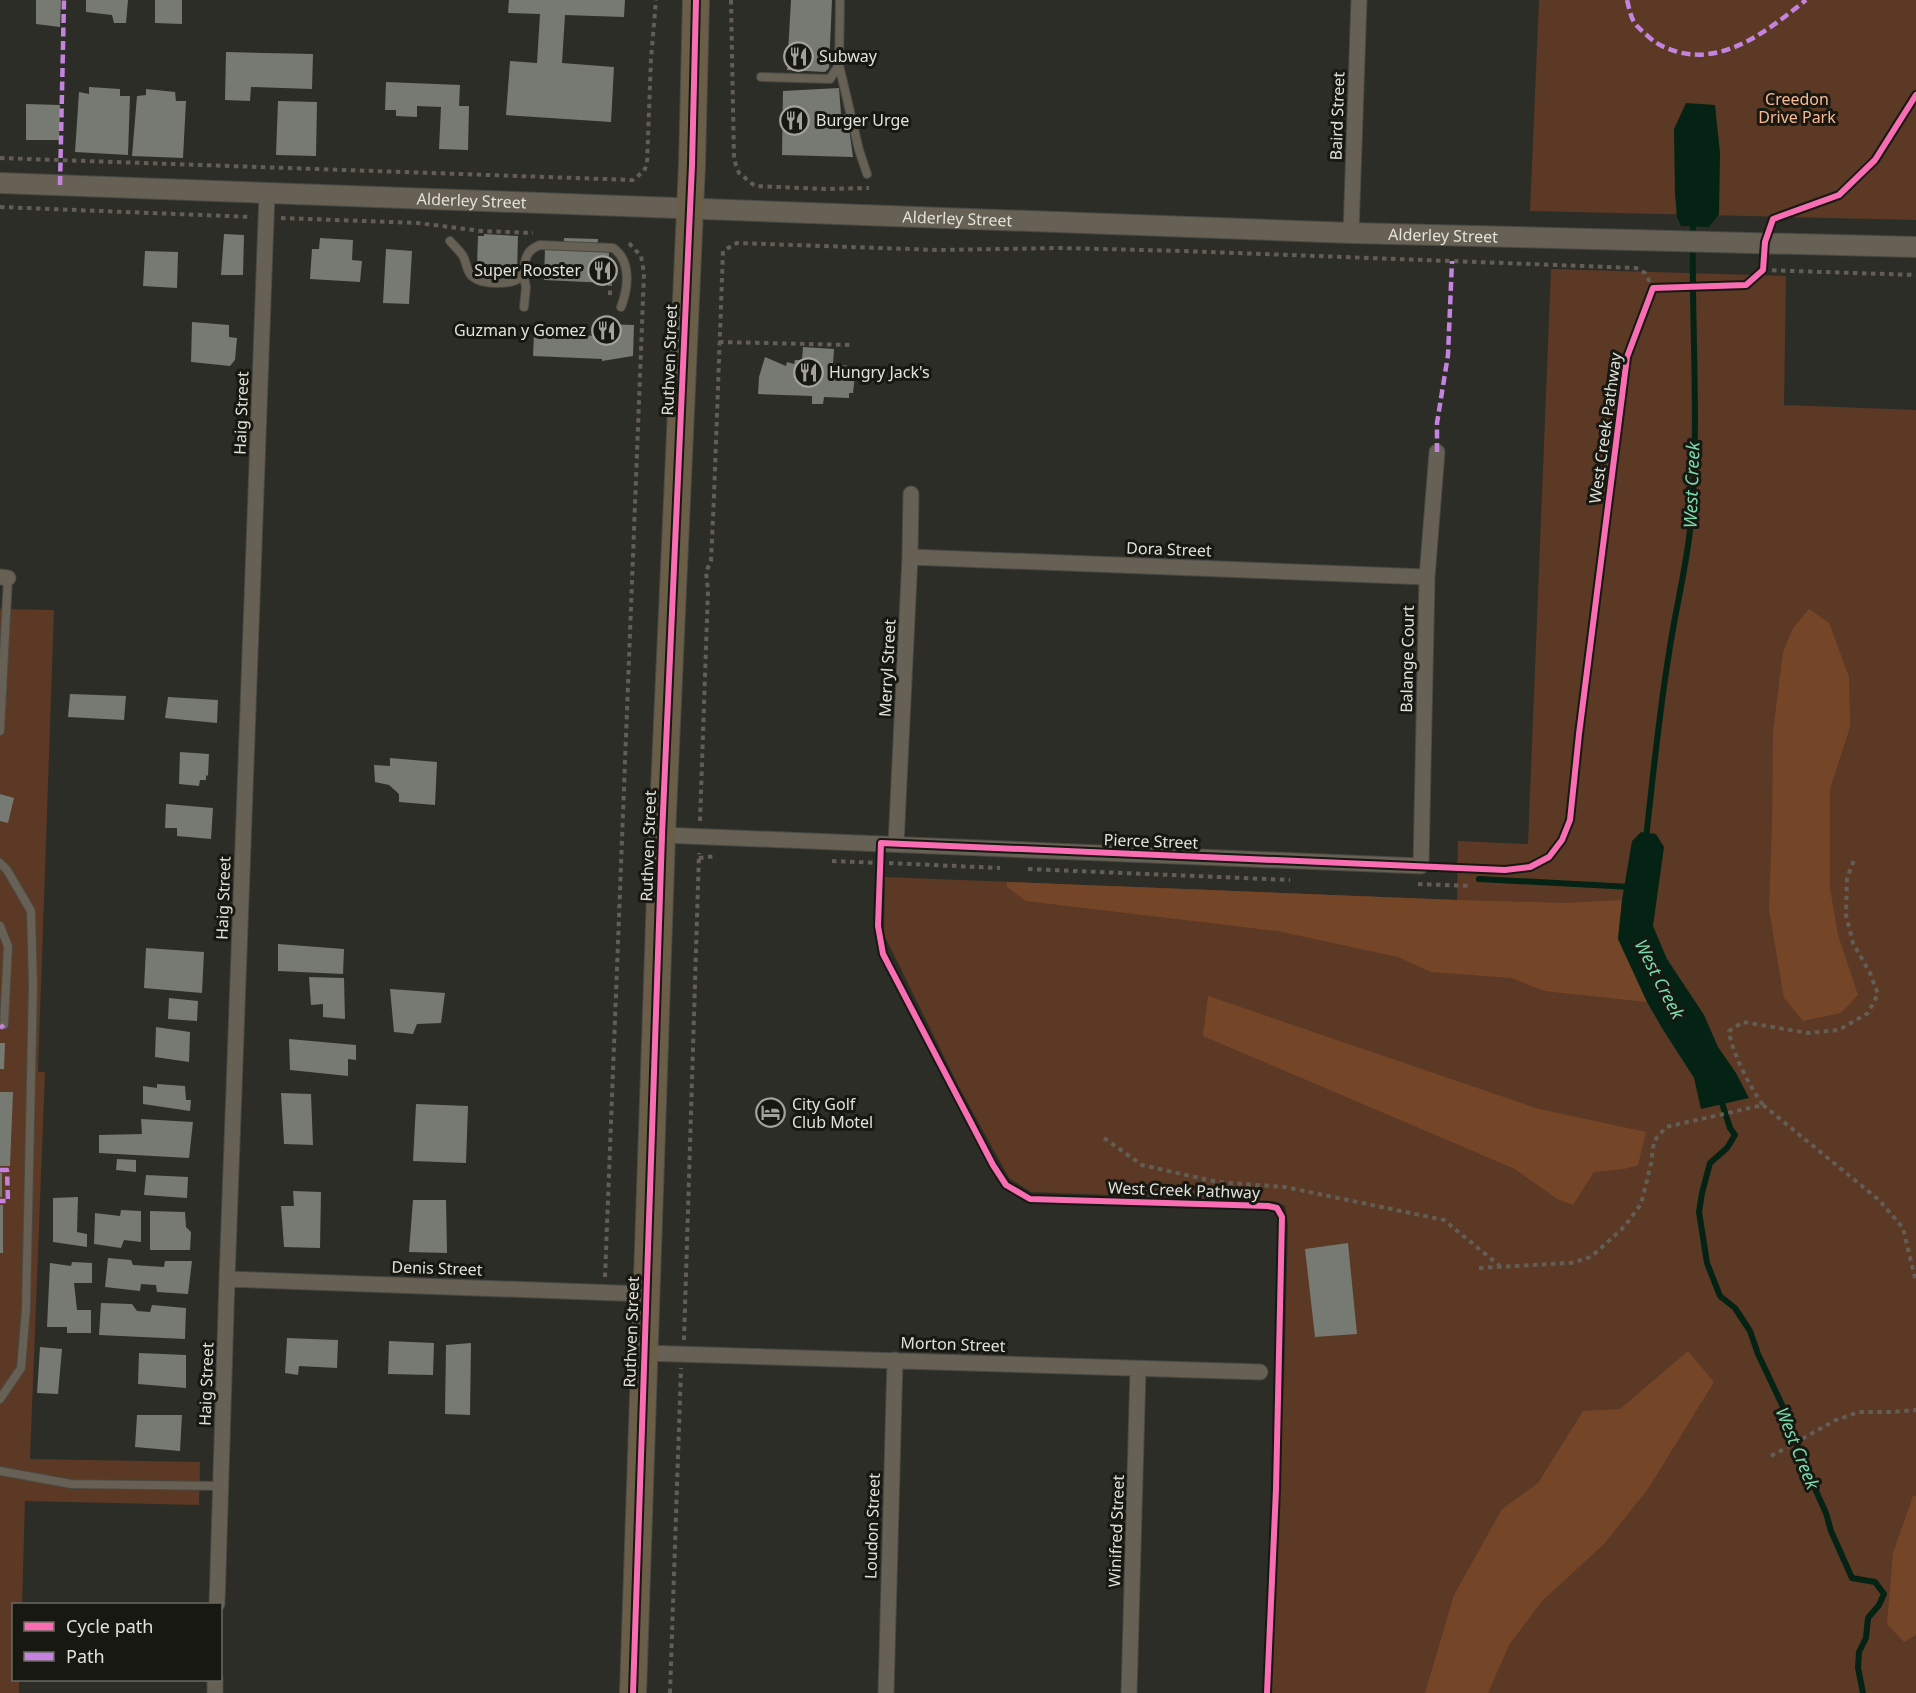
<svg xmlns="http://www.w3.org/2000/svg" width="1916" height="1693" font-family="'Noto Sans',sans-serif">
  <rect width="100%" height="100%" fill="#2d2d27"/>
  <path fill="#5b3924" d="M1539,0H1916V220L1530,211Z
    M1551,269L1786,276L1784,405L1916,410V1693H1270L1284,1384L1288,1224L1285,1206L1275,1201L1031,1192L1009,1178L959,1087L884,935L885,877L1457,900L1458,841L1528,844Z
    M0,609L54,610L38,1072H45L30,1459L200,1462L199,1505L25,1501L22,1604H14V1680H19V1693H0Z"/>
  <path fill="#754528" d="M1809,609L1829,623L1849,677L1850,727L1830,789V888L1838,935L1858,995L1841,1013L1803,1021L1784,998L1769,909L1772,827L1773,732L1783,652L1793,628Z
    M1007,882L1457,900L1566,903L1622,900L1618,939L1647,1002L1544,991L1512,978L1431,972L1398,957L1277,931L1026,901L1007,887Z
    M1208,996L1539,1109L1646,1132L1638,1165L1624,1169L1594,1172L1573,1205L1557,1199L1515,1169L1203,1036Z
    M1688,1351L1714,1382L1648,1489L1604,1544L1542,1601L1509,1645L1488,1693H1425L1454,1595L1502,1509L1538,1483L1583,1411L1620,1409Z
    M1913,1496H1916V1635L1904,1642L1887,1624L1893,1553Z"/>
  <path fill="#042315" d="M1686,103L1715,105L1720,153L1719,214L1709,227L1681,226L1677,217L1675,194L1674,129Z
    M1641,832L1656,834L1664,847L1653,926L1667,959L1704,1015L1718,1047L1736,1073L1749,1098L1701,1109L1694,1078L1662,1028L1647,1002L1618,939L1622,900L1632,841Z"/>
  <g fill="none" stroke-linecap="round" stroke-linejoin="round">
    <path stroke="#042315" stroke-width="6" d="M1646,838C1653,776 1659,714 1669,653C1676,605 1689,558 1692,510C1699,413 1691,316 1693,219
      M1479,879L1631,887
      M1720,1097L1730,1128L1735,1135L1727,1148L1710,1163L1702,1193L1699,1212L1707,1263L1720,1296L1735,1308L1750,1331L1758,1354L1785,1411L1801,1458L1826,1513L1831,1531L1852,1578L1875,1582L1884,1594L1879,1605L1868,1618L1866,1638L1859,1652L1858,1668L1863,1693"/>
  </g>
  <path fill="#777973" d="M36,0H61L60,27L36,24Z
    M86,0H128L126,23H114L112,15L86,12Z
    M155,0H182V24L155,23Z
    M509,0H625L624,17L565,15L562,63L614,67L611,122L506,115L510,61L537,63L540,14L508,13Z
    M791,0H832L829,68L825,72L787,70Z
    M226,52L313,54L312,89L251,87L250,101L225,100Z
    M386,82L460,85L459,106H469L468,150L439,149L441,107L417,106V117L396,116V110H385Z
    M89,87L120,89V96H130L128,155L75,152L79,92L89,94Z
    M839,88L841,114H847L853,157L782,155L783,91Z
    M146,89L175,92L176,101H186L183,158L132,156L137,96L146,95Z
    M278,101L317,102L316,156L276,155Z
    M26,104L60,105L59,140H26Z
    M224,234L244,235L243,275H221Z
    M484,234L518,236L517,274L483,273L484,265H477L478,236H484Z
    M320,238L353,240L352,260L362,261L360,282L310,279L312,249H319Z
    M564,238L598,239L597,252H609L608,283L544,280L545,249L564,250Z
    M386,249L412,251L409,304L383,303Z
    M145,251L178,252L177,288L143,286Z
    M192,322L229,325V337L237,338L235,360L230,366L191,362Z
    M603,324L634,325L633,356L602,361V359L533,356L534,334L603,336Z
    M803,347L834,349L833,364L856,367L853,393H849V398L824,397L823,404H812V396L758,394L759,377L765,357L786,366L787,362L794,364L795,360H802Z
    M70,694L126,696L124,720L68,717Z
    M168,697L218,700L217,723L165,718Z
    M180,752L209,754L208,776L206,775V780H200L199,786L179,784Z
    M390,758L437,762L435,805L399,802V794L389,785L375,782L374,765L390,766Z
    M0,794L14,798L8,823L0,821Z
    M166,804L213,808L211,839L177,836V828H165Z
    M278,944L344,949L343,974L278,971Z
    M146,948L204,952L202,993L144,988Z
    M309,977L344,978L345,1019L323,1017V1004L311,1005Z
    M390,989L445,993L441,1023L417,1024L413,1034L394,1032Z
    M169,998L198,1001L197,1021L168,1019Z
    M156,1027L190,1032L189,1062L155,1057Z
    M289,1039L356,1045V1060L348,1059V1076L290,1070Z
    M0,1043H5L4,1069H0Z
    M157,1084L185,1086L186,1100H191L190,1111L143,1104V1086L157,1088Z
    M0,1092H13L10,1166H0Z
    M281,1093L311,1094L313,1145L284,1144Z
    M416,1104L468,1106L466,1163L413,1161Z
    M141,1119L193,1122L189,1158L99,1153V1135L142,1134Z
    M117,1159L136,1160V1172L116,1170Z
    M0,1173H2V1197H0Z
    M146,1175L188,1177L187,1198L144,1195Z
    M293,1191L321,1192L320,1248L284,1247L281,1206H294Z
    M78,1197L77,1232L87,1234V1247L53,1242V1198Z
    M413,1200H446L447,1253L409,1252Z
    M0,1205H3V1253H0Z
    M121,1210L141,1211V1242L124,1240L121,1248L94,1244L95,1213L120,1216Z
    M150,1211L185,1212L186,1227L191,1232L190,1250H150Z
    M1348,1243L1357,1334L1315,1337L1305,1249Z
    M108,1258L131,1260L133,1265L164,1267L165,1261H192L188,1294L157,1292L156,1285L141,1284L140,1291L105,1287Z
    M72,1262L92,1263V1283H74L77,1310H91V1333H67V1327H47L50,1263L71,1266Z
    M101,1303L132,1304L137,1311L150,1312L152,1305L186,1308L185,1339L99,1335Z
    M287,1338L338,1340L337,1368L299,1366L298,1375L285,1373Z
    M389,1341L434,1343L433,1375L388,1374Z
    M471,1343L470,1415L445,1414L446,1345Z
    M40,1347L62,1349L58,1394L37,1393Z
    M139,1353L186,1355V1388L138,1384Z
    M137,1415H182L180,1451L135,1447Z"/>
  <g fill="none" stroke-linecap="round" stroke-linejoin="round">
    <defs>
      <path id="service" d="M839,65L859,150L867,174
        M761,77L830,79L839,65L840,0
        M450,241C454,246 460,251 463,256C467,263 466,272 473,277C479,282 488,283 496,283C542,284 510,256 540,245L613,248C632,261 628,289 621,307
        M523,272L526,287L524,307
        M0,731L8,578
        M0,863L7,870L31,911L33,986L26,1309L21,1368L0,1399
        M0,926L8,946L4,1025
        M0,1471L71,1484L221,1486"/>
      <path id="minor" d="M1351,233L1359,0
        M910,557L1427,577
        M0,577L8,578
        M662,835L1421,866L1427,577L1437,452
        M896,844L910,557L911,494
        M227,1279L645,1294
        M644,1353L1260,1372
        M217,1604L227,1279L267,193
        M215,1693V1680
        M886,1693L895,1360
        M1129,1693L1138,1369"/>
      <g id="tertiary">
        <path id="s1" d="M0,183L1351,233L1916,247"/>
      </g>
      <path id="trunk" d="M633,1693L662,835L692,165L696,0"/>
    </defs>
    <use href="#service" stroke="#494944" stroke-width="10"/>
    <use href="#minor" stroke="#494944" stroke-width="17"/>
    <use href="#tertiary" stroke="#494944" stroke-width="22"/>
    <use href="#trunk" stroke="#494944" stroke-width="28"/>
    <path stroke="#635e55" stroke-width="4" stroke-dasharray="4.5 4.5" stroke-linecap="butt" d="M731,0L734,160L739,173L755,186L825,189L869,188
      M0,158L633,180L644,171L647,164L651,59L656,0
      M0,207L252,217
      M281,218L418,223L481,231L533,233
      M1763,270L1916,275
      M610,295V277
      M719,342L852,345
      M700,821L708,590L706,572L711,561L714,496L723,251L737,243L938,250L1061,248L1183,251L1636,268L1645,273L1653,288
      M699,858L716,856
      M832,861L880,863
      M889,863L1000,868
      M1028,869L1290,880
      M1418,884L1472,886
      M1763,1105L1879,1200L1903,1228L1916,1282
      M1104,1138L1142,1165L1217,1182L1285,1187L1444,1220L1500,1266
      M1479,1268L1571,1263L1591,1257L1624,1227L1641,1204L1651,1164L1654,1141L1666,1127L1763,1105C1750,1087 1732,1053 1729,1031L1743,1022L1808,1033L1839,1030L1868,1013L1878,994L1870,973L1853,943L1846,915L1847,878L1854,860
      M605,1277L644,273L641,256L627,241
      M684,1340L699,853
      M1771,1456L1836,1420L1859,1412H1892L1916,1410
      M670,1693L681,1368"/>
    <use href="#service" stroke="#676054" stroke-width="8"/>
    <use href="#minor" stroke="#676054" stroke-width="15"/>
    <use href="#tertiary" stroke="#676054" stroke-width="20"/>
    <use href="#trunk" stroke="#6a5e48" stroke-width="26"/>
    <path stroke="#c483df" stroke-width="4.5" stroke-dasharray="9 4.5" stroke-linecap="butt" d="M1627,0C1633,24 1632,22 1650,38C1659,46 1666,48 1678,52C1726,65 1771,28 1806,0
      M60,185L64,0
      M1437,452V423L1448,355L1452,261
      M0,1028L4,1025
      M0,1170H7L8,1201H0"/>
    <defs>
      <path id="cycleway" d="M633,1693L662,835L692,165L696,0
        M1267,1693L1276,1489L1282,1217L1277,1208L1268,1206L1030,1199L1006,1185L993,1165L883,954L878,926L881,843L1505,870L1530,867L1549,857L1562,840L1570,820L1579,734L1627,357L1653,288L1746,285L1763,270L1765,242L1773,219L1839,195L1875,160L1916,95"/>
    </defs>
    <use href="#cycleway" stroke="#181812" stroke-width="10"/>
    <use href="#cycleway" stroke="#f96db3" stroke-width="6"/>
  </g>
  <defs>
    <symbol id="restaurant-ring" viewBox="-11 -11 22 22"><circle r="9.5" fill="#181812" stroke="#a3a39b" stroke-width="1.5"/><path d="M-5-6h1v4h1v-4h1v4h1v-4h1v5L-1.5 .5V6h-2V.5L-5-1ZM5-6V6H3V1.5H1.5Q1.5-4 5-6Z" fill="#a3a39b"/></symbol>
    <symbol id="hotel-ring" viewBox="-11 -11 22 22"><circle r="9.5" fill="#181812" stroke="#a3a39b" stroke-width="1.5"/><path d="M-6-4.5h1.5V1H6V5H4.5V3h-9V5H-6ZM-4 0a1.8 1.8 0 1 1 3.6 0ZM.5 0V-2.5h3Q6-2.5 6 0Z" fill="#a3a39b"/></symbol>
  </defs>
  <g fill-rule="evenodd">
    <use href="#restaurant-ring" x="782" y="40" width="33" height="33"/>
    <use href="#restaurant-ring" x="778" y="104" width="33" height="33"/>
    <use href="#restaurant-ring" x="586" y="254" width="33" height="33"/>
    <use href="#restaurant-ring" x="590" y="314" width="33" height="33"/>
    <use href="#restaurant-ring" x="792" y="356" width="33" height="33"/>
    <use href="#hotel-ring" x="754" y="1096" width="33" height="33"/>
  </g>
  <g text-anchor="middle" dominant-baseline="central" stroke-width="6" stroke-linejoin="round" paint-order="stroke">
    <g font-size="16" fill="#e2e2da" stroke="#181812" text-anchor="start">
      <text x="819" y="56">Subway</text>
      <text x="816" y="120">Burger Urge</text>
      <text x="581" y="270" text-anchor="end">Super Rooster</text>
      <text x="586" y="330" text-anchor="end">Guzman y Gomez</text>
      <text x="829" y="372">Hungry Jack's</text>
      <text x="792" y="1104">City Golf<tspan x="792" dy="18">Club Motel</tspan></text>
    </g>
    <g font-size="16" fill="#fcb892" stroke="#181812">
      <text x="1797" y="99">Creedon<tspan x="1797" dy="18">Drive Park</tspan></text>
    </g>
    <g font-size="16" fill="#e2e2da" stroke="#181812">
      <text transform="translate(1337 116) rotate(-88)">Baird Street</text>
      <text stroke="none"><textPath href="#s1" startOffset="472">Alderley Street</textPath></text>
      <text stroke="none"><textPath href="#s1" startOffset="958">Alderley Street</textPath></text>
      <text stroke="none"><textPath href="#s1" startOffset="1444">Alderley Street</textPath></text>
      <text transform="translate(669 360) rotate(-88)">Ruthven Street</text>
      <text transform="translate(241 413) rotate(-88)">Haig Street</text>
      <text transform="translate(1605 428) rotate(-82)">West Creek Pathway</text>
      <text transform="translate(1169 549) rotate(2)">Dora Street</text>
      <text transform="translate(1407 659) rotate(-89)">Balange Court</text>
      <text transform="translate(887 668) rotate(-87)">Merryl Street</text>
      <text transform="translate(1151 841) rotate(2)">Pierce Street</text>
      <text transform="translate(648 846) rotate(-88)">Ruthven Street</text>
      <text transform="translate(223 898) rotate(-88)">Haig Street</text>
      <text transform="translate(1184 1190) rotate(2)">West Creek Pathway</text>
      <text transform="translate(437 1268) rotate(2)">Denis Street</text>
      <text transform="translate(631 1332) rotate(-88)">Ruthven Street</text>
      <text transform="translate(953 1344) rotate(2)">Morton Street</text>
      <text transform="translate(206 1384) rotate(-88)">Haig Street</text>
      <text transform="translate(872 1526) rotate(-88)">Loudon Street</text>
      <text transform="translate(1116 1531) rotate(-88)">Winifred Street</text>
    </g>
    <g font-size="18" font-style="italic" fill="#77ddad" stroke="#181812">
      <text transform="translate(1691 485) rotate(-88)">West Creek</text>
      <text transform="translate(1660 979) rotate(63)">West Creek</text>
      <text transform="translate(1798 1448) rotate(68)">West Creek</text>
    </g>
  </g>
  <rect x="12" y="1603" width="210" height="78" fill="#181812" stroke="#696962" stroke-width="1.5"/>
  <rect x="24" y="1622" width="30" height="9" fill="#f96db3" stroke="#696962" stroke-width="1.5"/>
  <text x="66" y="1633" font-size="18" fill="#e2e2da">Cycle path</text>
  <rect x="24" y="1652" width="30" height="9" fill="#c483df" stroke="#696962" stroke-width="1.5"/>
  <text x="66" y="1663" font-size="18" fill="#e2e2da">Path</text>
</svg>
